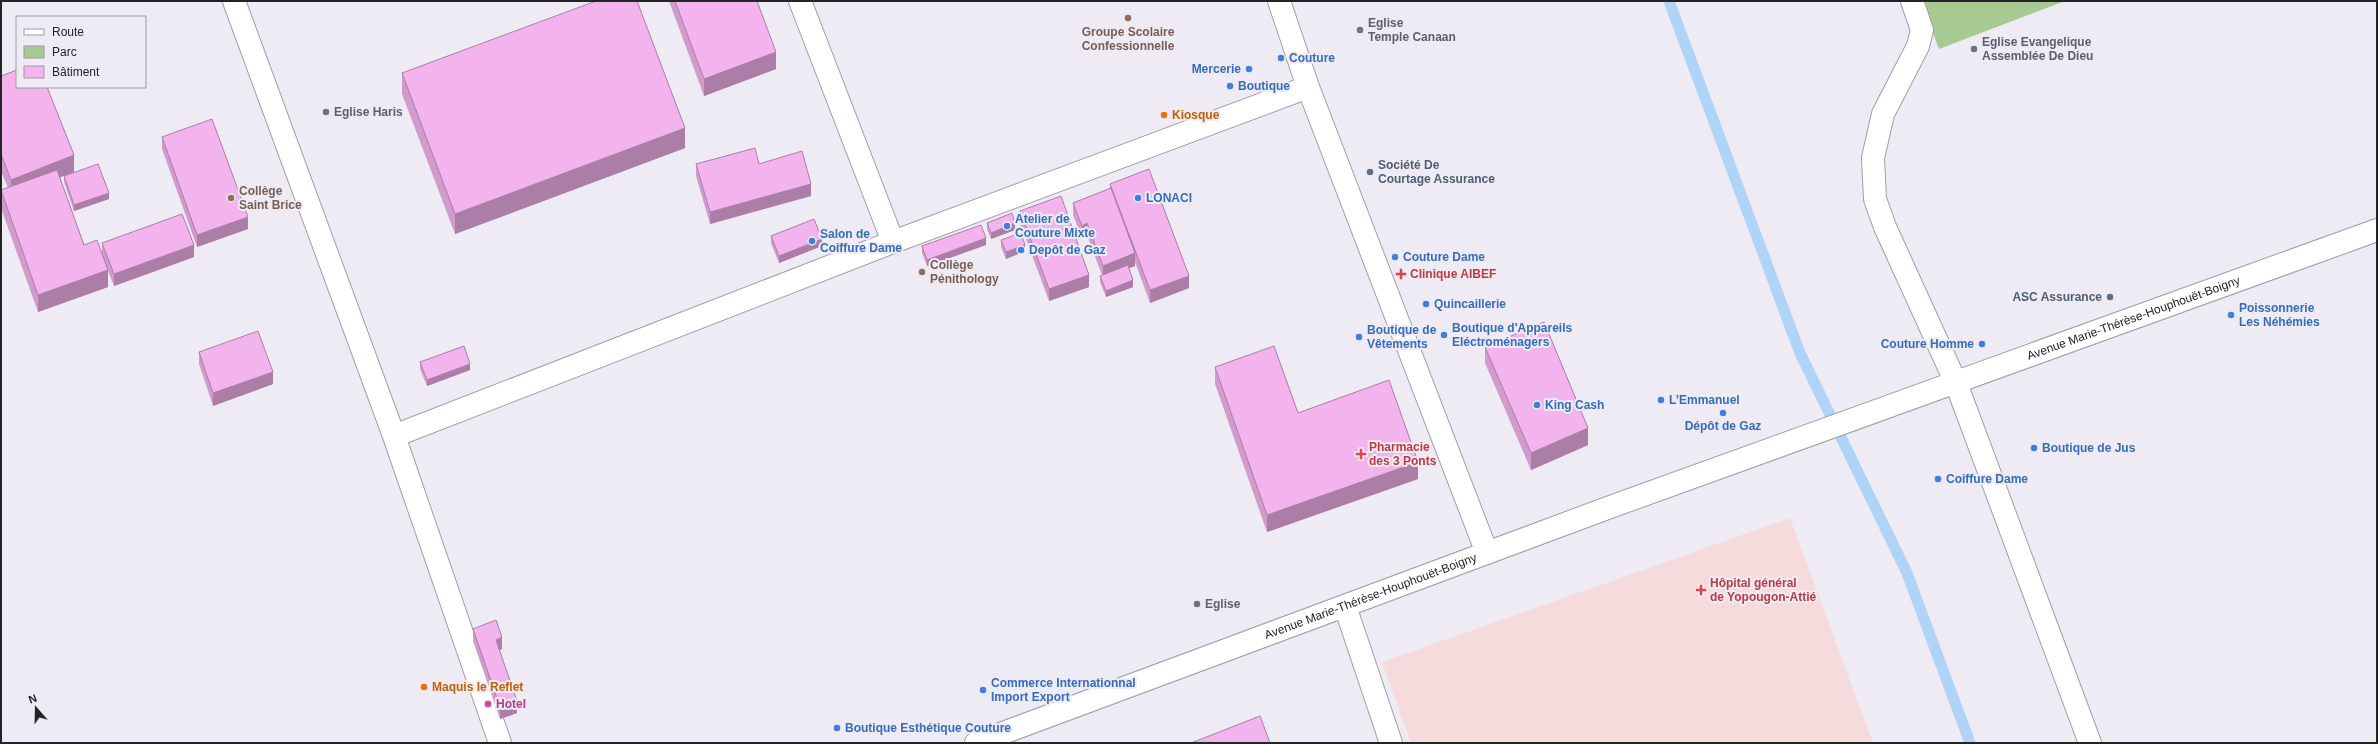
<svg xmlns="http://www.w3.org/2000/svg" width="2378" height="744" font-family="Arial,sans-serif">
  <rect width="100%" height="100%" fill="#eeebf4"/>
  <path fill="#f6dbdd" d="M1790,518L1873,743H1411L1382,662Z"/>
  <path fill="#a6ca92" d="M1921,1H2065L1939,49Z"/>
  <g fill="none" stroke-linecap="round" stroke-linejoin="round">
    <path stroke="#afd4f7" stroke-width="11" d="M1669,1L1800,353L1907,573L1970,743"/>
    <defs>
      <path id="minor" d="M234,1L394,436L500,743
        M800,1L893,242
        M1279,1L1308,87L1487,553
        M1912,1L1922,30L1918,46L1883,114L1873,158L1875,199L1885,227L1956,383L2090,743
        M394,436L893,242L1308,87
        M1345,606L1391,743"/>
      <g id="tertiary">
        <path id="s1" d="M976,743L1613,506L2377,230"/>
      </g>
    </defs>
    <use href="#minor" stroke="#a19ea7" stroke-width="24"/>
    <use href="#tertiary" stroke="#a19ea7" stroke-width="24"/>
    <use href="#minor" stroke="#fff" stroke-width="22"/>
    <use href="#tertiary" stroke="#fff" stroke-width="22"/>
  </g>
  <path fill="#d19bcc" d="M669,1H757L776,69L704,96Z
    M402,73L685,148L455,234L402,94Z
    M1,76L74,172L60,177L84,245L102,254V243L194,257L114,286L108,271V287L38,312L1,208V190L8,188L1,171Z
    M162,137L248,229L197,247L162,149Z
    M696,164H759L811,196L710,224L696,176Z
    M64,176L109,199L74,211L64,182Z
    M1110,184L1189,288L1150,303L1135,262V266L1129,268L1133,287L1106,297L1100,282V276L1102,275L1087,235L1082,238L1073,215V203L1110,189Z
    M1020,211L1089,287L1049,301L1020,223Z
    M987,223L1015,230L991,239L987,229Z
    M771,236L822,246L779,263L771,243Z
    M1001,240L1025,251L1006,259L1001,247Z
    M986,245L927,266L922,253V246Z
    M1485,347L1588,445L1531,470L1485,363Z
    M199,352L273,384L213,406L199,364Z
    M420,362L470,370L427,386L420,369Z
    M1215,367L1298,413L1418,479L1267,532L1215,384Z
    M473,629L502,649L499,650L517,713L500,719L473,641Z"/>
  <path fill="#aa7ea6" d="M776,52V69L704,96V79Z
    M685,128V148L455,234V214Z
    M74,155V172L11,196V180Z
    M811,184V196L710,224V212Z
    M109,193V199L74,211V205Z
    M248,217V229L197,247V235Z
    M1015,223V230L991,239V233Z
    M1087,223V235L1082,238V226Z
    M986,238V245L927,266V260Z
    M822,239V246L779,263V256Z
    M194,245V257L114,286V274Z
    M1025,245V251L1006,259V252Z
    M1135,253V266L1103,278V266Z
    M108,270V287L38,312V295Z
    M1089,275V287L1049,301V289Z
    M1189,276V288L1150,303V290Z
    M1133,280V287L1106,297V291Z
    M470,364V370L427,386V380Z
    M273,372V384L213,406V393Z
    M1588,428V445L1531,470V453Z
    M1418,462V479L1267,532V515Z
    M502,637V649L496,652V640Z
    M517,701V713L500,719V707Z"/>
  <path fill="#f3b4ed" stroke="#aa7ea6" d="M596,1H637L685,128L455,214L402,73Z
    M675,1H757L776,52L704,79Z
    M17,70V87H47L74,155L11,180L1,154V76Z
    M212,119L248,217L197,235L162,137Z
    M755,148L759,164L802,151L811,184L710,212L696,164Z
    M98,164L109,193L74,205L64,176Z
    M1149,169L1189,276L1150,290L1110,184Z
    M57,170L84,245L97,240L108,270L38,295L1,190Z
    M1111,188L1135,253L1103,266L1087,223L1082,226L1073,203Z
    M1061,196L1089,275L1049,289L1020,211Z
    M1012,213L1015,223L991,233L987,223Z
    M182,214L194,245L114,274L102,243Z
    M814,219L822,239L779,256L771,236Z
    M981,225L986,238L927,260L922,246Z
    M1021,233L1025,245L1006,252L1001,240Z
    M1128,265L1133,280L1106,291L1100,276Z
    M1544,322L1588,428L1531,453L1485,347Z
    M258,331L273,372L213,393L199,352Z
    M464,346L470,364L427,380L420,362Z
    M1274,346L1298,413L1389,380L1418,462L1267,515L1215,367Z
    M496,620L502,637L496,640L517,701L500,707L473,629Z
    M1260,716L1270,743H1191Z"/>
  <g fill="#8d6e63" stroke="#eeebf4" stroke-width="1.5">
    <circle cx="1128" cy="18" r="4"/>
    <circle cx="231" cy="198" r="4"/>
    <circle cx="922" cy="272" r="4"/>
  </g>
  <g fill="#6b7280" stroke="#eeebf4" stroke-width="1.5">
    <circle cx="1360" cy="30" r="4"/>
    <circle cx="1974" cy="49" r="4"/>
    <circle cx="326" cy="112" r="4"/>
    <circle cx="1197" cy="604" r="4"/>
  </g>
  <g fill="#3f7fe0" stroke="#eeebf4" stroke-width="1.5">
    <circle cx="1281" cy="58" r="4"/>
    <circle cx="1249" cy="69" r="4"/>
    <circle cx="1230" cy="86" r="4"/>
    <circle cx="1138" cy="198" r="4"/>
    <circle cx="1007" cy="226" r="4"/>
    <circle cx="812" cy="241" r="4"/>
    <circle cx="1021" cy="250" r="4"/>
    <circle cx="1395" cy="257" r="4"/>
    <circle cx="1426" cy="304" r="4"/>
    <circle cx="2231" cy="315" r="4"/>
    <circle cx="1444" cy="335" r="4"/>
    <circle cx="1359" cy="337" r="4"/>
    <circle cx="1982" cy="344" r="4"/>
    <circle cx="1661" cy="400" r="4"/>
    <circle cx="1537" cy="405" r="4"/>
    <circle cx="1723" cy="413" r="4"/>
    <circle cx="2034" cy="448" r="4"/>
    <circle cx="1938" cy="479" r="4"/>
    <circle cx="983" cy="690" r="4"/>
    <circle cx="837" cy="728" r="4"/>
  </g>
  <g fill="#e8710a" stroke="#eeebf4" stroke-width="1.5">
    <circle cx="1164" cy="115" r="4"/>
    <circle cx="424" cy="687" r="4"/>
  </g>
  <g fill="#5c6f8a" stroke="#eeebf4" stroke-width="1.5">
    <circle cx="1370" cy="172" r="4"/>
    <circle cx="2110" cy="297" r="4"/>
  </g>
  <g fill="#e0444e" stroke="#eeebf4" stroke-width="1.5">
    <path d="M1399 268h4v4h4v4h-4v4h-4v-4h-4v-4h4z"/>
    <path d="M1359 448h4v4h4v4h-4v4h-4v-4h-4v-4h4z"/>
    <path d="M1699 584h4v4h4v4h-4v4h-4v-4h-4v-4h4z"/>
  </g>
  <circle fill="#d1479c" stroke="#eeebf4" stroke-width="1.5" cx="488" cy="704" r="4"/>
  <g text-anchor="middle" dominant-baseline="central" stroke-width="4" stroke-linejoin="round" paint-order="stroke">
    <g font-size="12" font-weight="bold" fill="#5b616d" stroke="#eeebf4" text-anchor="start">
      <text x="1368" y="23">Eglise<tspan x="1368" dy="14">Temple Canaan</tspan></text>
      <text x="1982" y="42">Eglise Evangelique<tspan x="1982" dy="14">Assemblée De Dieu</tspan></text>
      <text x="334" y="112">Eglise Haris</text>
      <text x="1205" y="604">Eglise</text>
    </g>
    <g font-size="12" font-weight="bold" fill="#785e54" stroke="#eeebf4" text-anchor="start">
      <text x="1128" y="32" text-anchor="middle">Groupe Scolaire<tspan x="1128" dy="14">Confessionnelle</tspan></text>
      <text x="239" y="191">Collège<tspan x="239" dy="14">Saint Brice</tspan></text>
      <text x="930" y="265">Collège<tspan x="930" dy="14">Pénithology</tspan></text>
    </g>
    <g font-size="12" font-weight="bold" fill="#366cbe" stroke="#eeebf4" text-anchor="start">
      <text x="1289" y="58">Couture</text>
      <text x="1241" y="69" text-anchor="end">Mercerie</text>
      <text x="1238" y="86">Boutique</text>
      <text x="1146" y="198">LONACI</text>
      <text x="1015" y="219">Atelier de<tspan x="1015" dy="14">Couture Mixte</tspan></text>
      <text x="820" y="234">Salon de<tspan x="820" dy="14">Coiffure Dame</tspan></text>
      <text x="1029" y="250">Depôt de Gaz</text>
      <text x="1403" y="257">Couture Dame</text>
      <text x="1434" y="304">Quincaillerie</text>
      <text x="2239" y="308">Poissonnerie<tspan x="2239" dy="14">Les Néhémies</tspan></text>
      <text x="1452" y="328">Boutique d'Appareils<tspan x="1452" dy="14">Eléctroménagers</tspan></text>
      <text x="1367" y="330">Boutique de<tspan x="1367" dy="14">Vêtements</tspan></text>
      <text x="1974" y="344" text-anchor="end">Couture Homme</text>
      <text x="1669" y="400">L’Emmanuel</text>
      <text x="1545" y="405">King Cash</text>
      <text x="1723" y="426" text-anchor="middle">Dépôt de Gaz</text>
      <text x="2042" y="448">Boutique de Jus</text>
      <text x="1946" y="479">Coiffure Dame</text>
      <text x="991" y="683">Commerce Internationnal<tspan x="991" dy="14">Import Export</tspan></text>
      <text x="845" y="728">Boutique Esthétique Couture</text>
    </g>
    <g font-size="12" font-weight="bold" fill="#c56008" stroke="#eeebf4" text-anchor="start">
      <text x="1172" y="115">Kiosque</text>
      <text x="432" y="687">Maquis le Reflet</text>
    </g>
    <g font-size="12" font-weight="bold" fill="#4e5e75" stroke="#eeebf4" text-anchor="start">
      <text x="1378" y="165">Société De<tspan x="1378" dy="14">Courtage Assurance</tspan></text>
      <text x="2102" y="297" text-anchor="end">ASC Assurance</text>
    </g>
    <g font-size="12" font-weight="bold" fill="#be3a42" stroke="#eeebf4" text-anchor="start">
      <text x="1410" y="274">Clinique AIBEF</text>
      <text x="1369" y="447">Pharmacie<tspan x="1369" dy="14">des 3 Ponts</tspan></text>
      <text x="1710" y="583">Hôpital général<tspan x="1710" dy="14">de Yopougon-Attié</tspan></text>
    </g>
    <g font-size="12" fill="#242326" stroke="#eeebf4">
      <text stroke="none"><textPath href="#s1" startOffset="1233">Avenue Marie-Thérèse-Houphouët-Boigny</textPath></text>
      <text stroke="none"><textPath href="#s1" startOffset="421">Avenue Marie-Thérèse-Houphouët-Boigny</textPath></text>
    </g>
    <g font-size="12" font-weight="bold" fill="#b23c85" stroke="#eeebf4" text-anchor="start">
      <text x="496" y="704">Hotel</text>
    </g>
  </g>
  <rect width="2378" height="744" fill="none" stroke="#242326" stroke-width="4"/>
  <rect x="16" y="16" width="130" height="72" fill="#eeebf4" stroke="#9d9ba2"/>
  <rect x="24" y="29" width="20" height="6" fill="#ffffff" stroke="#9d9ba2"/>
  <text x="52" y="36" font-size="12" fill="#242326">Route</text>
  <rect x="24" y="46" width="20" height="12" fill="#a6ca92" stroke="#9d9ba2"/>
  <text x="52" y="56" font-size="12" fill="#242326">Parc</text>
  <rect x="24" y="66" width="20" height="12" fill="#f3b4ed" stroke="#9d9ba2"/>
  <text x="52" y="76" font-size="12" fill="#242326">Bâtiment</text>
  <g transform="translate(36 708) rotate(340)" stroke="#eeebf4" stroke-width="3" paint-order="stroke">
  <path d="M0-3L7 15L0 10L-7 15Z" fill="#242326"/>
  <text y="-6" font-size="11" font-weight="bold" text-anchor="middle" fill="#242326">N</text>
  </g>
</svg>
